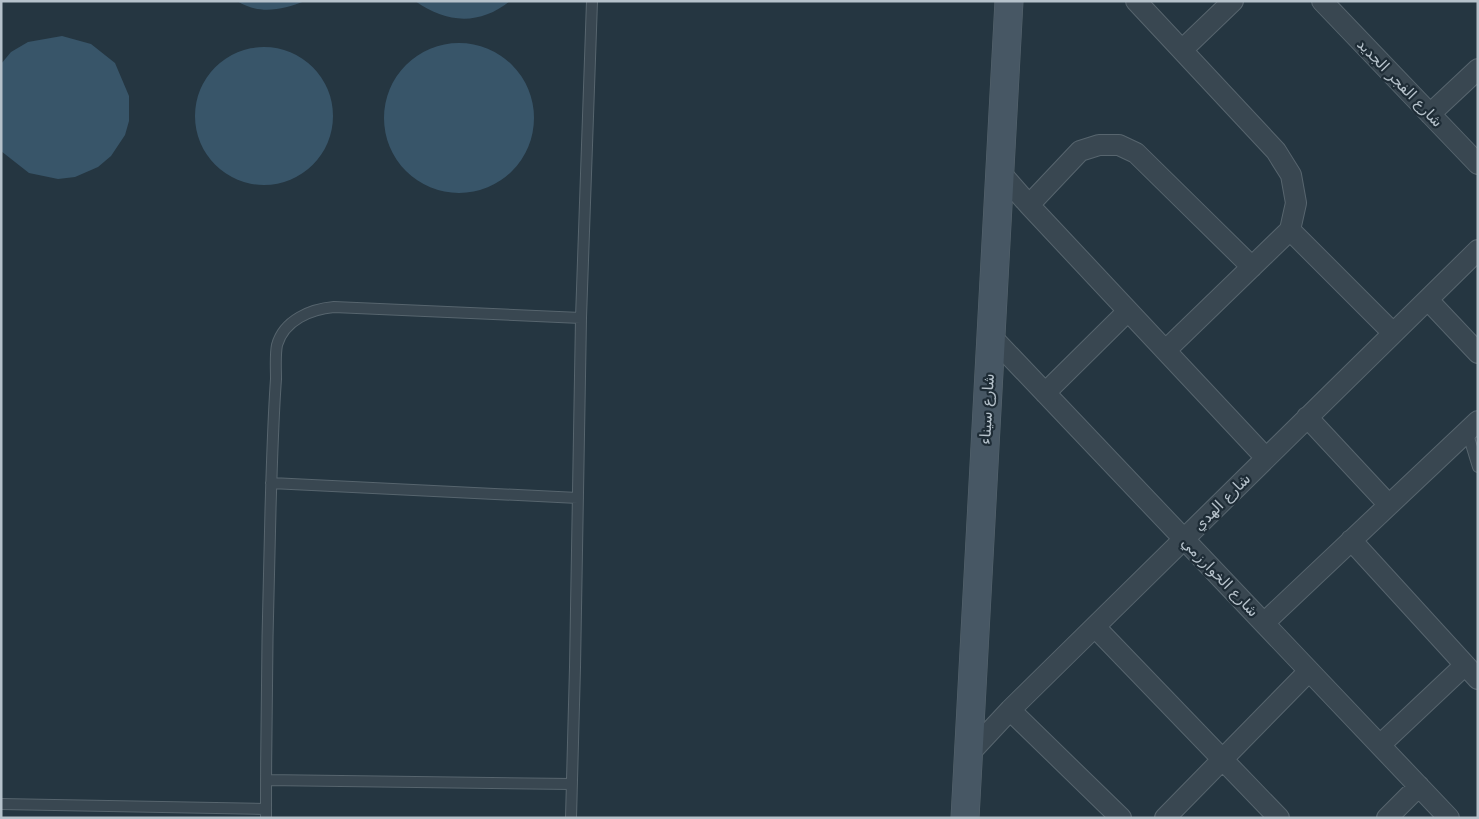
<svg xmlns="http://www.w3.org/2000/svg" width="1479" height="819" font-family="'DejaVu Sans','Noto Naskh Arabic',sans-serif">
  <rect width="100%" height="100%" fill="#253641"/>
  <path fill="#385569" d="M237,1H305C282,10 259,15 237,1Z
    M415,1H510C479,26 446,23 415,1Z
    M62,36L91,44L115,63L129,96V121L125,135L111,156L98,167L75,177L58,179L29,173L1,151V64L11,52L28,42Z
    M384 118a75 75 0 1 1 150 0a75 75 0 1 1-150 0Z
    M195 116a69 69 0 1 1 138 0a69 69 0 1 1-138 0Z"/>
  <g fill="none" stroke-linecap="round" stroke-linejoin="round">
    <defs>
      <path id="lane" d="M1467,431L1478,467
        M271,483L578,498
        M266,780L572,784
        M1,804L266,809
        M266,818C266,699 268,580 272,462C273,434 274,406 276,379C276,368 275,355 277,345C284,320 311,309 334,307L581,318
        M571,818L575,667L581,318L592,1"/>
      <path id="street" d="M1136,1L1276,151L1291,175L1296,203L1290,230L1166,350
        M1322,1L1478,164
        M1182,50L1233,1
        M1430,114L1478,69
        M1000,172L1029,205L1266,458
        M1029,205L1080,151L1099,145H1119L1136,153L1252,267
        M1290,230L1393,333
        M1428,300L1478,353
        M991,336L1449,818
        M1045,393L1128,311
        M1307,417L1389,505
        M1351,540L1478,679
        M1264,623L1478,421
        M1095,627L1279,818
        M1010,710L1121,818
        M1380,745L1465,665
        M968,755L1010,710L1478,250
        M1165,818L1309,671
        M1387,818L1419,786"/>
      <path id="secondary" d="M965,818L1009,1"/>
    </defs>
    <use href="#lane" stroke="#57656e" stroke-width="12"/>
    <use href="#street" stroke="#57656e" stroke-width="22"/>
    <use href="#secondary" stroke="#57656e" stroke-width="29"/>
    <use href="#lane" stroke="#394751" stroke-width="10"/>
    <use href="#street" stroke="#394751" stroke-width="20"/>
    <use href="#secondary" stroke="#475764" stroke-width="28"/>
  </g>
  <g text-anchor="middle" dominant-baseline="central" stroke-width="4.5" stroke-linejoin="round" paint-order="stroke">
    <g font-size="15" fill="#b6c2cb" stroke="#1e2c36">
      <text transform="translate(1400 83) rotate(46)">شارع الفجر الجديد</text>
      <text transform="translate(987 409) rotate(-87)">شارع سيناء</text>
      <text transform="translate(1222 502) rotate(-45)">شارع الهدي</text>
      <text transform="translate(1220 577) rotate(46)">شارع الخوارزمي</text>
    </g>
  </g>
  <rect width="1479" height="819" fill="none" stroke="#b6c2cb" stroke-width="5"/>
</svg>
